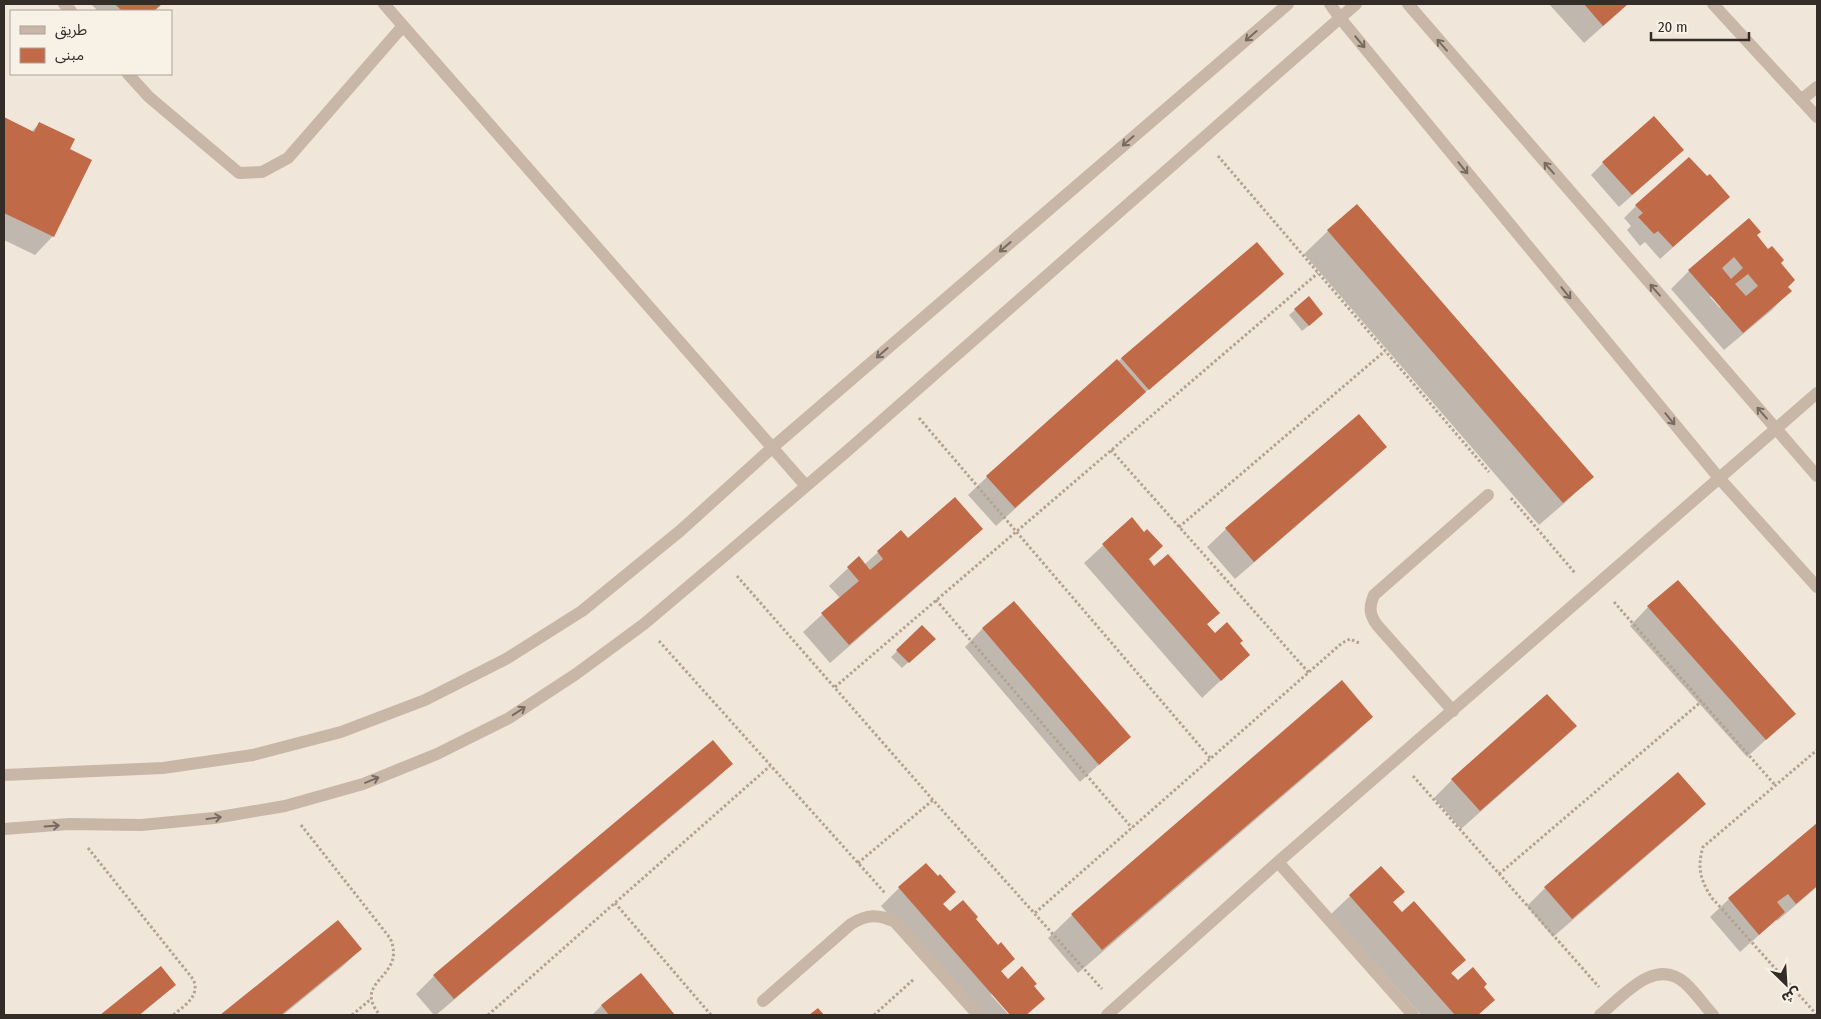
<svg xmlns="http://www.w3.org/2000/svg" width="1821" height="1019" font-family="'Fira Sans Condensed','Noto Sans Arabic',sans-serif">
  <rect width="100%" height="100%" fill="#f0e7da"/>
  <path fill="#0003" fill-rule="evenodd" d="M91,4H161L153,11H98Z
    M1549,4H1628L1584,43Z
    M4,118L31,132L40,123L69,150L53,236L35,255L4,240Z
    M1670,162L1619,207L1591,175L1603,163Z
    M1636,206L1716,209L1660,259L1645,242L1640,246L1627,230L1631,226L1624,218Z
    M1328,231L1592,476L1568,500L1539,525L1304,254Z
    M1756,236L1779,263L1786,287L1790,291L1772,310L1724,350L1671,289L1689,271ZM1712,295L1722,307L1720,308L1710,297Z
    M1282,274L1264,292L1129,406L996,526L968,495L987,477L1122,358Z
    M1295,310L1316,320L1302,331L1289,315Z
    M1359,416L1386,447L1367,465L1235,579L1207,547L1226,529Z
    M1132,519L1144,533L1148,560L1154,568L1218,613L1206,625L1215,634L1239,643L1249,654L1202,698L1084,563Z
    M981,529L963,547L830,663L803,632L840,598L829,586L859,558L864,565L901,531L908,540Z
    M1648,607L1794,714L1747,757L1630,626Z
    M922,627L928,644L902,668L891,657Z
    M983,628L1129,737L1080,782L965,647Z
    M1342,682L1372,717L1348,740L1078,973L1048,938L1072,915Z
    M1575,726L1557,744L1461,829L1434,798L1452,780Z
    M731,764L713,782L436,1015H434L416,994L434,976Z
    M1704,804L1686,822L1553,937L1527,906L1545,888Z
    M1817,824V887L1777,921L1776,920L1740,952L1710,917L1729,899Z
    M899,888L942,904L950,913L974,920L998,946L1014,959L1000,972L1007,981L1033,986L1044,998L1027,1015H1012L992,993L991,995L1009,1015H976L881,906Z
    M1403,892L1392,903L1401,914L1465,960L1450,974L1458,982L1482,987L1493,1000L1478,1015H1421L1331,914L1350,896Z
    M338,921L361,949L342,967L283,1015H222Z
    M161,968L175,985L140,1015H102Z
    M641,975L674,1015H592L601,1006Z"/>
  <path fill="#c06a48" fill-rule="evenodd" d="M115,4H162L154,11H122Z
    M1584,4H1628L1603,26Z
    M1654,116L1684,150L1632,195L1602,162Z
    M4,117L34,132L39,122L75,139L70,149L92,160L54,237L4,213Z
    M1689,157L1707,176L1710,174L1730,197L1673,247L1658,231L1654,234L1638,217L1643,213L1635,205Z
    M1357,204L1594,477L1563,503L1327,230Z
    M1749,218L1761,232L1757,235L1768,249L1772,246L1784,260L1781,263L1795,280L1788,287L1792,291L1743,333L1688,270ZM1734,257L1743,268L1731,279L1722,268ZM1748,274L1758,286L1746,296L1735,284Z
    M1257,242L1284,274L1149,390L1121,358Z
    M1309,296L1323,314L1309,326L1294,309Z
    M1117,359L1146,392L1015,508L986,476Z
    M1359,414L1387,447L1254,562L1225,528Z
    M955,497L983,529L849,645L821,613L859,581L847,567L859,556L870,570L883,559L877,551L901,530L908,538Z
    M1132,517L1144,532L1147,529L1163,546L1149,559L1154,566L1168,554L1220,613L1207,624L1215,633L1227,622L1243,641L1240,643L1250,655L1221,681L1102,544Z
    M1678,580L1796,714L1766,740L1647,606Z
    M1014,601L1131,737L1099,765L982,628Z
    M922,625L936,639L909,663L896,650Z
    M1342,680L1373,717L1102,950L1071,914Z
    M1547,694L1577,726L1480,811L1451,779Z
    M713,740L733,764L454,999L433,975Z
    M1678,772L1706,804L1572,919L1544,887Z
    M1817,823V886L1796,904L1788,894L1777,902L1785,912L1759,935L1728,898Z
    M926,863L938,876L940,874L956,892L943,904L950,911L963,900L978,917L976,919L998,945L1001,942L1015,959L1001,971L1008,979L1022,966L1037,984L1034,986L1045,999L1026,1015H1010L898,887Z
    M1381,866L1405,892L1393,902L1402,912L1414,901L1466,960L1451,973L1458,980L1473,967L1487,984L1484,987L1495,1000L1478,1015H1455L1349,895Z
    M338,920L362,949L281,1015H220Z
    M161,966L176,985L139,1015H100Z
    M641,973L675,1015H609L601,1005Z
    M818,1008L824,1015H809Z"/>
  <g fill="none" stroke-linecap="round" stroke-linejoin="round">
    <path stroke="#b3a191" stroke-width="3" stroke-dasharray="2.5 2.5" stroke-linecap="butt" d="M1218,156L1489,472
      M919,418L1211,759
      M1111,450L1309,673
      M1511,498L1575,573
      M1179,527L1385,351
      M737,576L933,800L1102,989
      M936,600L1132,828
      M1614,602L1775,785
      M659,641L885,893
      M835,687L1318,273
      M1413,776L1599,987
      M301,825L390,938C408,978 350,980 380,1015
      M88,848L193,979C201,996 184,1006 173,1015
      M858,863L933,800
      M1499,874L1702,701
      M615,903L711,1015
      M1035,913L1342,643L1350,639L1359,643
      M352,1015L371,999
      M488,1015L770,766
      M874,1015L914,979
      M1817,1015L1712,898C1700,880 1697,867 1703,847L1817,750"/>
    <path stroke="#c8b7a7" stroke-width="12" d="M64,4L71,11
      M384,4L806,486
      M1330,4L1340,18L1719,478L1817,587
      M1408,4L1817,476
      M1713,4L1817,117
      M128,74L149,97L239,173L262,172L288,158L403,26
      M1801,100L1817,87
      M1453,711L1377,625C1369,614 1369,607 1374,595L1488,495
      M4,775L163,768L253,755L341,732L425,700L506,659L582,611L680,531L773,447L1288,4
      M4,829L69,824L141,825L214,818L285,806L363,784L437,754L509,718L576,674L644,624L722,558L846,452L1356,4
      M1278,862L1413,1015
      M763,1001L851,924C867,914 879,914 895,922L978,1015
      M1107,1015L1278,862L1817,393
      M1600,1015C1622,997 1655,956 1685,983C1695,992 1704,1005 1713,1015"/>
  </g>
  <defs><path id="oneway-shaft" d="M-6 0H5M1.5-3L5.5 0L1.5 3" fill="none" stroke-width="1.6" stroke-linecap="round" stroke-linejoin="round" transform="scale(1.25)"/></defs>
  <g stroke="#776b61">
    <use href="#oneway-shaft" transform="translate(1251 36) rotate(139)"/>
    <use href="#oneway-shaft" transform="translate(1360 42) rotate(50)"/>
    <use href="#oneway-shaft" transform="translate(1442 45) rotate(-131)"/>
    <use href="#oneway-shaft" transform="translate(1128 141) rotate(139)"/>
    <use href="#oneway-shaft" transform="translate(1463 168) rotate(51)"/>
    <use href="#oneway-shaft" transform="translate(1549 168) rotate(-131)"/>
    <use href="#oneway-shaft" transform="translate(1005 247) rotate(139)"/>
    <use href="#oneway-shaft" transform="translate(1655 290) rotate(-131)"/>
    <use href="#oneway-shaft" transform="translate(1566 293) rotate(51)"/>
    <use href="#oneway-shaft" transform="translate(882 353) rotate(139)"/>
    <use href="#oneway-shaft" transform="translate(1762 413) rotate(-131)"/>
    <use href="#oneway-shaft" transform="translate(1670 419) rotate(51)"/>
    <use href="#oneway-shaft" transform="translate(519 711) rotate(-33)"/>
    <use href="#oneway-shaft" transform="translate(372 780) rotate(-22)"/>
    <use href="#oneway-shaft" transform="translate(214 818) rotate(-8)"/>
    <use href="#oneway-shaft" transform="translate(52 826) rotate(-4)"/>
  </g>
  <rect width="1821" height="1019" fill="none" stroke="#342c27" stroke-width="10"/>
  <rect x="10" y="10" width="162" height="65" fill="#f8f1e6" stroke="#aaa29a"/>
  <rect x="20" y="26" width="25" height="8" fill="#c8b7a7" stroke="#aaa29a"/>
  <text x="55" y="35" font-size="15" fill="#342c27">طريق</text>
  <rect x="20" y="48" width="25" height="15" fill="#c06a48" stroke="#aaa29a"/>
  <text x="55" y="60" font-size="15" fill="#342c27">مبنى</text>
  <g transform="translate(1786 984) rotate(155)" stroke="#f8f1e6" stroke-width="4" paint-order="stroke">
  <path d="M0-4L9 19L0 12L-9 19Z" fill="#342c27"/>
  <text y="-8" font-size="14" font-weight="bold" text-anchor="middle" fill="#342c27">ش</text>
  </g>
  <path d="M1651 32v8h98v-8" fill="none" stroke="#342c27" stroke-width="2.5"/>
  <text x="1658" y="32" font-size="15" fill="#342c27" stroke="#f8f1e6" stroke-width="4" paint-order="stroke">20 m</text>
</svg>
